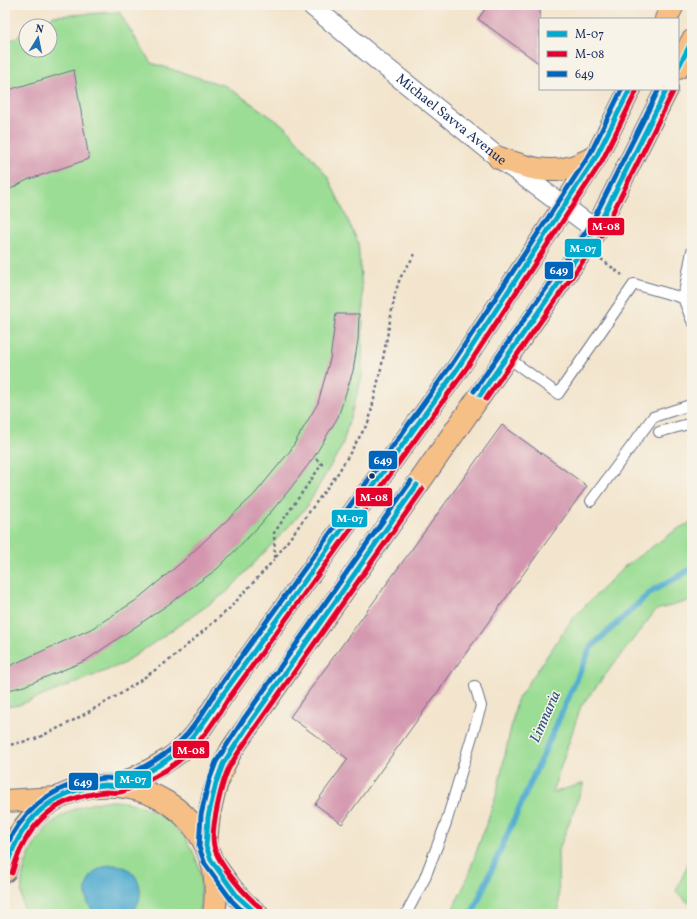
<svg xmlns="http://www.w3.org/2000/svg" width="697" height="919" font-family="Vollkorn,serif">
  <rect width="100%" height="100%" fill="#f7f3e8"/>
  <filter id="ink" filterUnits="userSpaceOnUse"><feTurbulence type="fractalNoise" baseFrequency=".025" numOctaves="2"/><feDisplacementMap in="SourceGraphic" scale="8" xChannelSelector="R" yChannelSelector="G"/><feConvolveMatrix kernelMatrix="1 2 1 2 8 2 1 2 1" color-interpolation-filters="sRGB"/></filter>
  <filter id="wash" filterUnits="userSpaceOnUse"><feTurbulence type="fractalNoise" baseFrequency=".012" numOctaves="4" result="noise"/><feDisplacementMap in="SourceGraphic" scale="16" xChannelSelector="R" yChannelSelector="G"/><feGaussianBlur stdDeviation="0.9" result="paint"/><feColorMatrix in="noise" values="0 0 0 0 0 0 0 0 0 0 0 0 0 0 0 0 0 1.4 0 .05"/><feComposite in="paint" operator="in"/></filter>
  <g filter="url(#wash)">
    <rect width="100%" height="100%" fill="#f3e5cd"/>
    <path fill="#9bdd94" stroke="#5b8679" d="M119,12L151,63L226,86L287,128L328,177L358,242L363,301L362,377L342,446L306,508L227,592L123,664L19,705L5,707V43L26,32V50H50V26H36L54,16Z
      M692,522V600L656,610L581,706L552,793L584,783L558,852L559,914H450L465,884L496,796L517,700L573,618L625,566L679,528Z
      M104,801C111,801 119,801 125,802C161,807 195,838 200,874C202,888 201,900 199,914H25C13,878 32,834 63,815C76,807 90,804 104,801Z
      M692,855V906L676,891Z"/>
    <path fill="#54add1" stroke="#386e98" d="M109,865C116,865 122,865 128,869C139,876 144,893 137,905C135,909 132,913 128,914C120,916 105,914 97,914C83,905 82,883 95,872C99,868 104,867 109,865Z"/>
    <g fill="none" stroke-linecap="round" stroke-linejoin="round">
      <path stroke="#54add1" stroke-width="6" d="M472,914L591,647L652,591L692,569"/>
    </g>
    <g id="blocks">
      <path fill="#d396ae" d="M488,5H540V64L478,19Z
        M74,70L89,159L27,180L5,192V91Z
        M336,314H359L358,340L353,371L338,417L314,457L290,489L260,525L217,569L169,604L85,661L24,686L5,691V668L91,629L135,601L182,562L254,495L290,451L318,403L330,359Z
        M502,425L587,486L342,824L315,804L348,759L290,717Z"/>
    </g>
  </g>
  <g filter="url(#ink)">
    <use href="#blocks" fill-opacity="0" stroke="#676f85" stroke-width="1"/>
    <g fill="none" stroke-linecap="round" stroke-linejoin="round">
      <defs>
        <path id="lane" d="M692,251L683,298L692,321
          M507,357L558,394L634,284L683,298L692,302
          M659,432L692,423
          M591,501L653,417L690,405L692,403
          M406,914L424,880L446,823L481,706L475,686"/>
        <g id="street">
          <path id="s1" d="M311,5L383,65L499,158L596,230"/>
        </g>
        <path id="primary" d="M5,801L57,798
          M211,860C225,879 237,900 257,914"/>
        <path id="highway" d="M666,19L673,5
          M678,68L692,41
          M499,158C523,166 547,175 572,167C580,164 588,160 596,157
          M119,786C140,775 162,766 180,751C198,736 209,715 221,697L458,368L596,157L630,89
          M206,846C208,811 214,781 232,749L585,246L596,230L667,89
          M5,871C37,734 236,772 214,914"/>
      </defs>
      <use href="#lane" stroke="#676f85" stroke-width="12"/>
      <use href="#street" stroke="#676f85" stroke-width="21"/>
      <use href="#primary" stroke="#676f85" stroke-width="24"/>
      <use href="#highway" stroke="#676f85" stroke-width="24"/>
      <path stroke="#676f85" stroke-width="2.5" stroke-dasharray="3 3" stroke-linecap="butt" d="M601,259L622,275
        M275,558L274,533L322,464L314,457
        M5,746L35,739L67,724L122,693L171,659L229,609L273,561L338,473L369,421L382,364L395,294L400,278L415,254"/>
      <use href="#lane" stroke="#fff" stroke-width="10"/>
      <use href="#street" stroke="#fff" stroke-width="19"/>
      <use href="#primary" stroke="#f5bf86" stroke-width="22"/>
      <use href="#highway" stroke="#f5bf86" stroke-width="22"/>
      <defs>
        <path id="bus-1" d="M678,68L692,41
          M480,395L596,230L667,89
          M5,871C17,830 41,798 85,788C92,787 99,785 106,785C111,785 116,787 121,785C129,782 137,777 145,773C184,753 198,733 221,697L458,368L596,157L630,89
          M257,914L237,896L211,860L206,846L208,817L216,783L223,764L249,724L417,485"/>
        <path id="bus-2" d="M486,399L602,234L673,92
          M12,873C23,834 46,803 88,795C94,794 100,792 106,792C112,792 118,794 124,791C150,781 179,765 197,743C209,731 218,715 227,701L464,372L602,161L636,92
          M261,908C246,897 218,864 214,846C210,831 222,780 230,766C237,753 247,741 255,728L423,489"/>
        <path id="bus-3" d="M474,391L590,226L659,89
          M5,849C20,814 49,788 86,781C93,780 100,778 107,778C111,778 115,780 119,778C142,770 172,752 188,733C198,721 207,707 215,693L452,364L590,154L622,89
          M245,914L232,901L205,864L199,847L201,815L209,781L216,762L243,720L411,481"/>
      </defs>
      <use href="#bus-1" stroke="#f7f3e8" stroke-width="8"/>
      <use href="#bus-2" stroke="#f7f3e8" stroke-width="8"/>
      <use href="#bus-3" stroke="#f7f3e8" stroke-width="8"/>
      <use href="#bus-1" stroke="#00a9ce" stroke-width="5"/>
      <use href="#bus-2" stroke="#e4002b" stroke-width="5"/>
      <use href="#bus-3" stroke="#0065bd" stroke-width="5"/>
    </g>
  </g>
  <circle fill="#1b2f5e" stroke="#f7f3e8" stroke-width="1.5" cx="372" cy="476" r="3.5"/>
  <g text-anchor="middle" dominant-baseline="central" stroke-width="3" stroke-linejoin="round" paint-order="stroke">
    <g font-size="14" fill="#1b2f5e" stroke="#f7f3e8">
      <text stroke="none"><textPath href="#s1" startOffset="181">Michael Savva Avenue</textPath></text>
    </g>
    <g font-size="15" font-style="italic" fill="#2c5580" stroke="#f7f3e8">
      <text transform="translate(546 717) rotate(-66)">Limnaria</text>
    </g>
  </g>
  <g stroke="#f7f3e8" stroke-width="1.5">
    <rect x="587" y="217" width="38" height="19" rx="4" fill="#e4002b"/>
    <rect x="564" y="238" width="38" height="20" rx="4" fill="#00a9ce"/>
    <rect x="544" y="261" width="30" height="19" rx="4" fill="#0065bd"/>
    <rect x="368" y="450" width="30" height="20" rx="4" fill="#0065bd"/>
    <rect x="355" y="487" width="38" height="20" rx="4" fill="#e4002b"/>
    <rect x="331" y="509" width="37" height="19" rx="4" fill="#00a9ce"/>
    <rect x="172" y="740" width="38" height="19" rx="4" fill="#e4002b"/>
    <rect x="114" y="770" width="38" height="19" rx="4" fill="#00a9ce"/>
    <rect x="68" y="772" width="31" height="19" rx="4" fill="#0065bd"/>
  </g>
  <g font-size="11" text-anchor="middle" font-weight="bold" fill="#fff">
    <text x="606" y="230">M-08</text>
    <text x="583" y="252">M-07</text>
    <text x="559" y="274">649</text>
    <text x="383" y="464">649</text>
    <text x="374" y="501">M-08</text>
    <text x="350" y="522">M-07</text>
    <text x="191" y="754">M-08</text>
    <text x="133" y="783">M-07</text>
    <text x="83" y="786">649</text>
  </g>
  <rect width="697" height="919" fill="none" stroke="#f7f3e8" stroke-width="20"/>
  <rect x="539" y="18" width="140" height="72" fill="#f7f3e8" stroke="#9fa5b1"/>
  <rect x="547" y="31" width="20" height="6" fill="#00a9ce" stroke="#9fa5b1"/>
  <text x="575" y="38" font-size="12" fill="#1b2f5e">M-07</text>
  <rect x="547" y="51" width="20" height="6" fill="#e4002b" stroke="#9fa5b1"/>
  <text x="575" y="58" font-size="12" fill="#1b2f5e">M-08</text>
  <rect x="547" y="71" width="20" height="6" fill="#0065bd" stroke="#9fa5b1"/>
  <text x="575" y="78" font-size="12" fill="#1b2f5e">649</text>
  <g transform="translate(38 38) rotate(10)"><circle r="19" fill="#f7f3e8" stroke="#9fa5b1"/>
  <path d="M0-3L7 15L0 10L-7 15Z" fill="#1f6fb2"/>
  <text y="-6" font-size="11" font-weight="bold" text-anchor="middle" fill="#1b2f5e">N</text>
  </g>
</svg>
